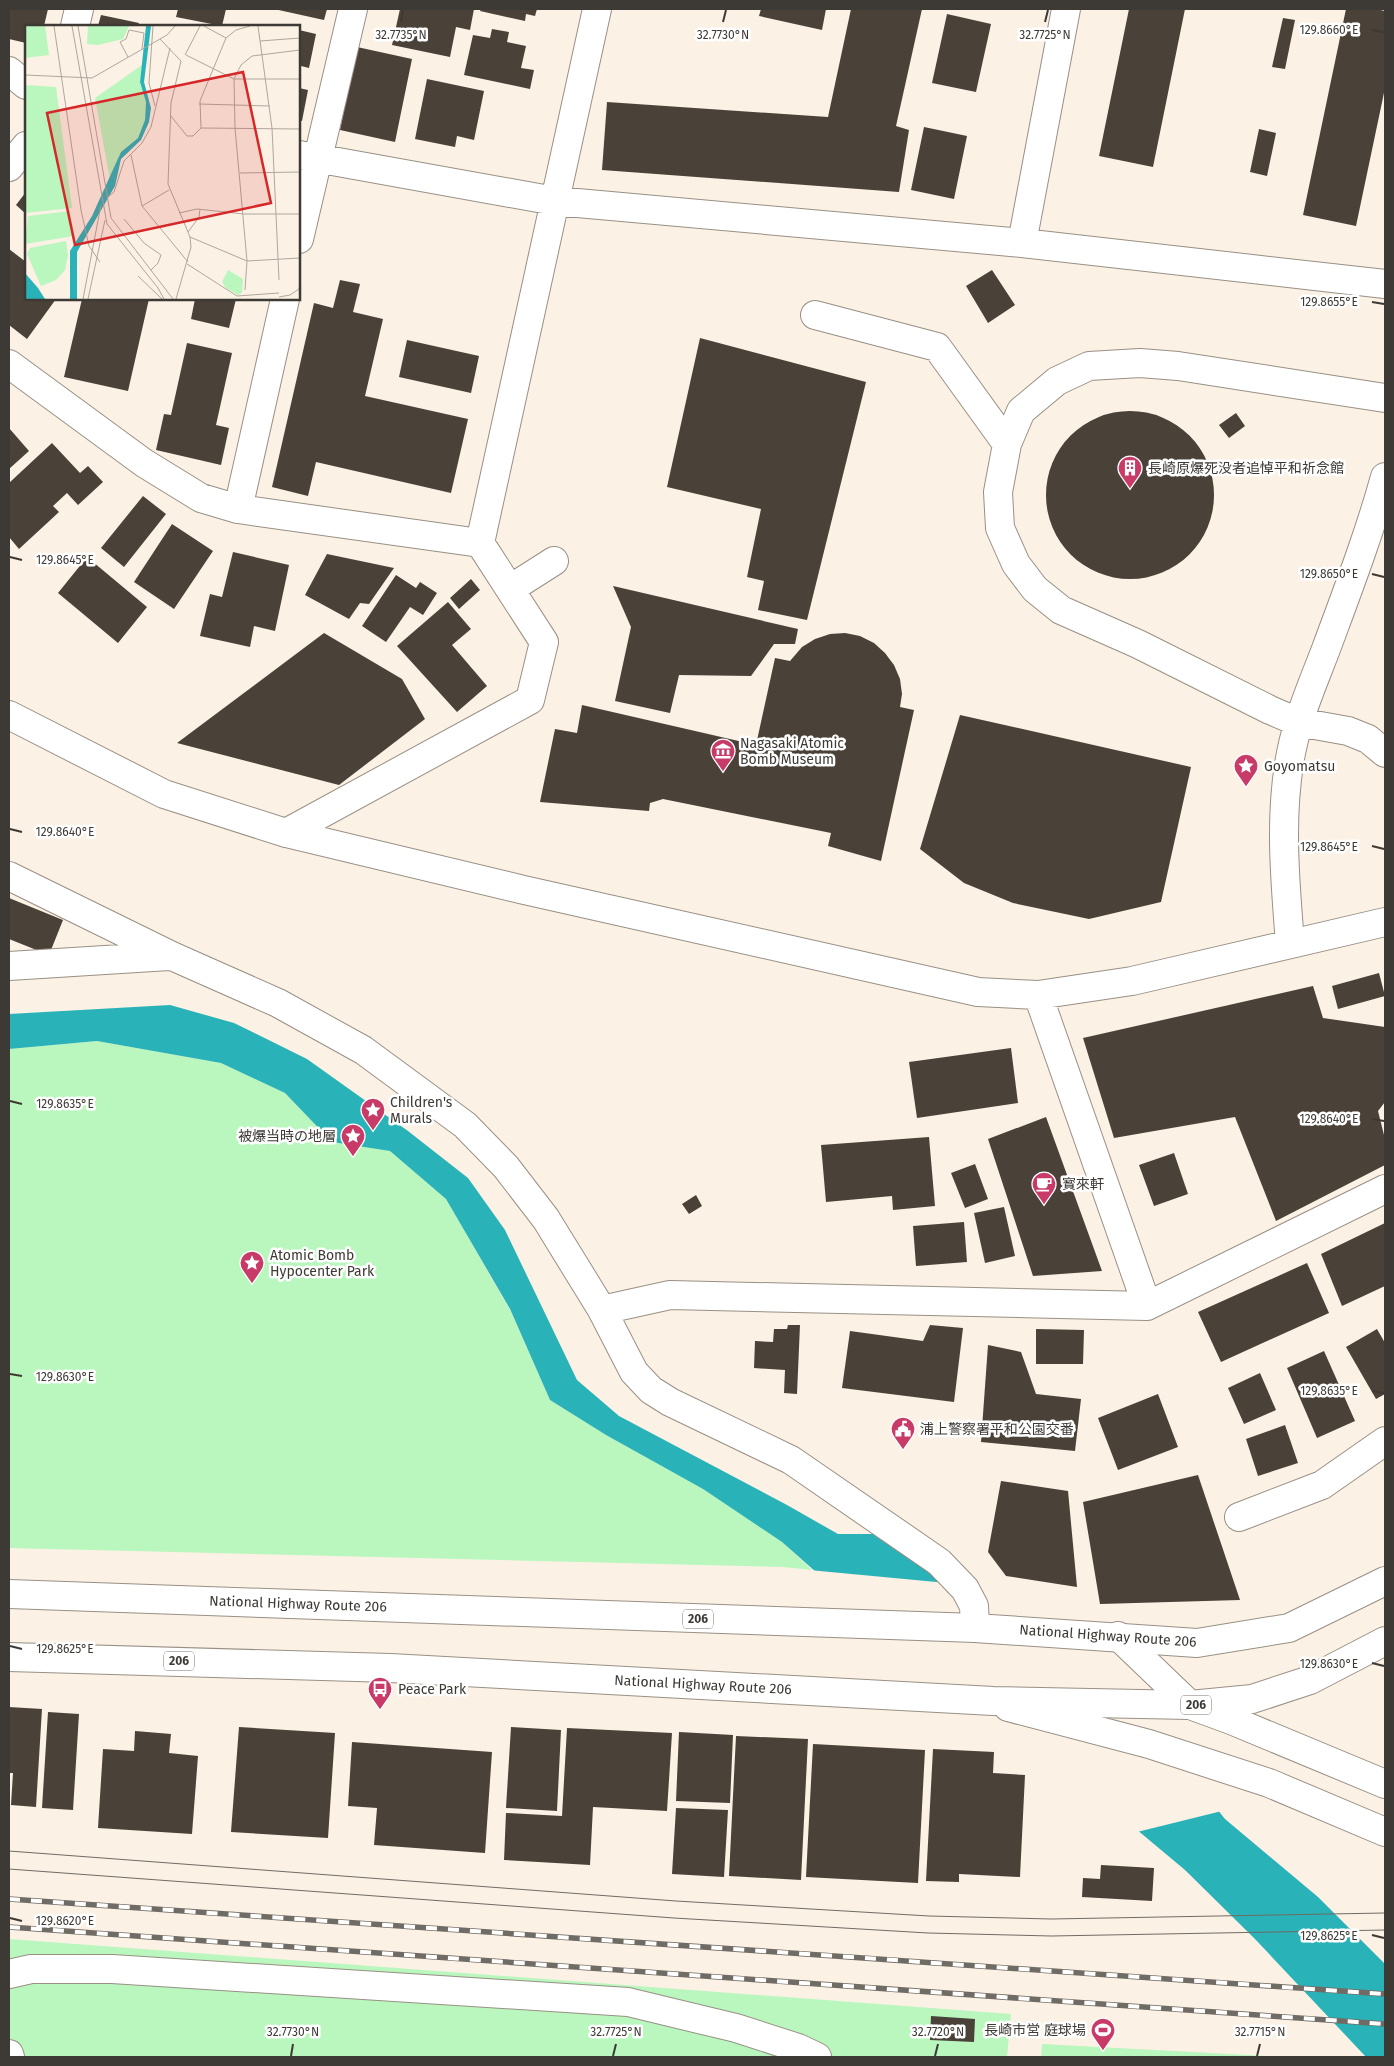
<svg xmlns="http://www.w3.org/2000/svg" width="1394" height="2066" font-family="'Fira Sans','Noto Sans JP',sans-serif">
  <rect width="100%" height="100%" fill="#fbf1e5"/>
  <path fill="#b9f7be" d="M97,1041L221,1063L285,1093L332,1142L390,1151L446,1199L510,1310L550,1400L606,1435L703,1489L782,1542L812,1570L783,1567L9,1548V1049Z
    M9,1939L1011,2014L1007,2057H9Z
    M1042,2044L1285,2057H1041Z"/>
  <path fill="#29b3b8" d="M170,1005L234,1023L307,1059L408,1131L468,1178L505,1230L577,1380L619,1416L787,1505L838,1534H881L1209,1799L1225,1819L1318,1897L1385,1964V2057H1366L1256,1940L1185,1870L1136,1829L1034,1765L782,1542L703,1489L606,1435L550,1400L510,1309L446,1199L390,1151L332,1142L285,1093L221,1063L97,1041L9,1049V1014Z"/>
  <path fill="#fbf1e5" d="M809,1570L947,1583L1211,1797L1222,1811L1137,1832L1033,1767Z"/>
  <path fill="#4a4238" d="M9,9H48L44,26H26V43L9,39Z
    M178,9H226L222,26L176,17Z
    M274,9H327L324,20Z
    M400,9H474L470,30L456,27L450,57L392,45Z
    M481,9H537L535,16L526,14L525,21L480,11Z
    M761,9H826L822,30L759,16Z
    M851,9H922L896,126L909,130L899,192L602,170L607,102L828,117Z
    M1129,9H1185L1153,167L1099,156Z
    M1346,9H1376L1385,11V88L1356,226L1303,215Z
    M947,14L991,24L976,92L932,83Z
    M101,15L139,23L138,26H98Z
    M1283,18L1295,20L1285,69L1272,67Z
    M492,29L509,32L507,42L526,46L521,68L534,70L530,89L464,75L473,35L490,38Z
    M299,30L316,34L309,68L301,66L300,73Z
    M357,47L412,59L395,142L340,130Z
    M427,79L484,91L474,140L457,136L455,147L415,139Z
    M299,88L308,90L302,121L299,120Z
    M924,127L967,136L954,199L911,190Z
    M1259,129L1276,133L1267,176L1250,172Z
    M26,192V214L16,205Z
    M9,249L26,262V299H56L27,339L9,325Z
    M992,270L1015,305L988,323L966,286Z
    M340,280L360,284L353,312L383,319L365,396L468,419L451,493L316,462L308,496L272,487L314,303L333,308Z
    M82,299H149L128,391L64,377Z
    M195,299H236L229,328L191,319Z
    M700,338L866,382L807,620L758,610L764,581L747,577L761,509L667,487Z
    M407,340L479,356L471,393L399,377Z
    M187,343L232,353L216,425L229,428L221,465L156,450L164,414L171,415Z
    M1046 495a84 84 0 1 1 168 0a84 84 0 1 1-168 0Z
    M1236,413L1245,426L1229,438L1219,425Z
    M9,428L29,451L9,469Z
    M52,443L80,473L88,466L103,482L78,505L67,493L53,506L59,512L19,549L9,537V483Z
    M143,496L166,514L124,567L101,548Z
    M172,524L213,551L174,609L134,582Z
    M233,552L289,565L275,631L254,626L250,647L200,636L210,594L222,597Z
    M327,554L394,568L369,604L360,603L349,619L305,595Z
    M87,557L147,607L118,643L58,593Z
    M396,575L416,588L420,582L437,593L423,615L410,607L386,642L362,626Z
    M471,579L480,590L459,609L450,598Z
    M613,586L798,629L795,644H774L751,676L679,675L670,713L615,701L631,627Z
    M448,602L471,629L452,645L487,686L457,712L397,646Z
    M324,633L402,679L425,719L339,785L177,743Z
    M845,633L860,636L874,643L885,653L894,665L900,679L902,694L900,707L914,710L881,861L828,846L831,833L663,799L650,803L649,811L540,802L555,729L577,733L582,705L756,745L775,658L790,661L802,647L815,639L830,634Z
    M960,715L1191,767L1161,902L1089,919L1013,903L964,883L920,849Z
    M9,898L63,920L49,955L9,939Z
    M1379,973L1385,996L1338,1009L1332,986Z
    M1313,986L1323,1018L1385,1027V1102L1378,1111L1385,1139V1165L1276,1221L1235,1117L1114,1138L1083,1038Z
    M1011,1048L1018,1103L917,1118L909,1062Z
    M1046,1117L1102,1271L1033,1276L988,1139Z
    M929,1137L935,1206L893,1210L892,1196L826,1202L821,1145Z
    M1174,1153L1188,1194L1154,1206L1139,1165Z
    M975,1164L988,1199L965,1208L951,1173Z
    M696,1195L702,1206L689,1214L682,1204Z
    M1004,1207L1015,1256L985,1263L974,1213Z
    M964,1222L967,1262L916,1266L913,1226Z
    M1385,1223V1286L1342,1306L1321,1254Z
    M1307,1263L1329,1313L1221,1362L1198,1312Z
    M788,1325H800L797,1394L784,1393L785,1370L754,1368L755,1341L773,1342L774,1329H787Z
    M930,1325L963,1328L954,1402L842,1388L850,1331L923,1341Z
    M1036,1329L1084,1330L1083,1364H1036Z
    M1377,1329L1385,1343V1394L1376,1399L1346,1347Z
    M988,1345L1021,1352L1036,1394L1081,1399L1075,1451L981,1442Z
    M1324,1351L1355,1421L1317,1438L1287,1368Z
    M1260,1373L1276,1410L1244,1424L1228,1388Z
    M1158,1394L1178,1447L1118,1470L1098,1418Z
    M1285,1425L1298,1463L1258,1476L1246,1439Z
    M1198,1475L1240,1600L1100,1604L1083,1502Z
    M1001,1481L1068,1491L1077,1587L1006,1576L988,1552Z
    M9,1707L42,1709L36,1807L11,1805L13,1773H9Z
    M48,1712L79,1714L73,1810L42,1808Z
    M239,1727L335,1733L328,1838L231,1832Z
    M511,1727L561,1730L557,1811L506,1808Z
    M567,1728L672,1733L667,1811L593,1807L590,1865L504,1860L506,1813L562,1816Z
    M135,1731L171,1734L169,1753L198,1756L192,1834L98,1828L103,1749L134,1751Z
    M679,1732L733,1735L730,1803L676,1801Z
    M736,1736L808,1739L801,1880L729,1876Z
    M352,1742L492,1752L485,1853L374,1845L377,1808L348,1806Z
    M813,1744L925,1750L918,1883L806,1877Z
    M933,1749L994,1752L993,1773L1025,1775L1020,1877L959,1874V1882L926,1881Z
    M676,1808L728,1810L724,1877L672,1874Z
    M1101,1865L1154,1868L1152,1901L1082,1897L1083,1878L1100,1879Z
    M931,2016L975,2019L974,2042L930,2040Z"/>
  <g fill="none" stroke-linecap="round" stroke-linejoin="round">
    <defs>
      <path id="minor" d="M75,26L79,9
        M9,71L26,85
        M299,155L555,201L1022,243L1385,284
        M9,167L26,146
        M299,239L353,9
        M1022,243L1066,9
        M815,315L937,347L1007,444
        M9,364L144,463L201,498L238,509L480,543L544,642L530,700L286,833
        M1385,398L1178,366L1140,363L1089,366L1057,381L1021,411L1007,444L998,492L1000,528L1016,564L1035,589L1061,610L1138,644L1270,710L1298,722L1348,731L1368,739L1385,753
        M238,509L285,299
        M480,543L597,9
        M510,589L554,561
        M9,715L164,794L286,833L524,890L978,992L1038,995L1132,981L1385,922
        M9,876L172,956L278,1003L363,1050L465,1125L506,1167L546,1219L602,1310L634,1372L651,1390L670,1402L791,1460L939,1562L965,1589L974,1606L975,1628
        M1290,943C1285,881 1279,815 1291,753C1298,717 1313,683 1326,649C1347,592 1369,535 1385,477
        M9,966L169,956
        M1038,995L1147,1306
        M602,1310L670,1295L1147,1306L1385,1189
        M1239,1517L1322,1485L1385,1441
        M1118,1636L1190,1705L1231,1720L1385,1784
        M1008,1707L1149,1744L1269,1783L1385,1832
        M9,1974L31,1969H112L628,2002L736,2028L798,2048L817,2057
        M9,2054L10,2057"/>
      <path id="highway" d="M9,1594L975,1628L1197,1643L1289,1628L1385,1581
        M9,1657L390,1668L993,1701L1190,1705L1252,1699L1310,1680L1385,1641"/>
    </defs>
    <use href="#minor" stroke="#999085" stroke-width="30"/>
    <use href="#highway" stroke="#999085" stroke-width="30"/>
    <use href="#minor" stroke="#fff" stroke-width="28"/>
    <use href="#highway" stroke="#fff" stroke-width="28"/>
    <path stroke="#706b64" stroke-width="1" d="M9,1851L676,1901L929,1916L1051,1919L1385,1913
      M9,1869L674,1918L928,1933L1051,1936L1385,1930"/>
    <defs>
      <path id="rail" d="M9,1899L1385,1994
        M9,1927L1385,2024"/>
    </defs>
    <use href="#rail" stroke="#706b64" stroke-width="5.5"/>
    <use href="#rail" stroke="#fff" stroke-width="4" stroke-dasharray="11" stroke-linecap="butt"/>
  </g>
  <path fill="none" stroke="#3d3934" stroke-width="2" d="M401,22L403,10M723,22L726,10M1045,22L1048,10M1372,30L1384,32M1372,302L1384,304M10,557L22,560M1372,574L1384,577M10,829L22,832M1372,846L1384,849M10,1101L22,1104M1372,1119L1384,1121M10,1374L22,1376M1372,1391L1384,1393M10,1646L22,1649M1372,1663L1384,1666M10,1918L22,1921M1372,1935L1384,1938M291,2056L293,2044M613,2056L616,2044M935,2056L938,2044M1257,2056L1260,2044"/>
  <defs>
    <symbol id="building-pin" viewBox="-11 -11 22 30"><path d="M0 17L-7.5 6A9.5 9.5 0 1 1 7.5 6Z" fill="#c83b68" stroke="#fff"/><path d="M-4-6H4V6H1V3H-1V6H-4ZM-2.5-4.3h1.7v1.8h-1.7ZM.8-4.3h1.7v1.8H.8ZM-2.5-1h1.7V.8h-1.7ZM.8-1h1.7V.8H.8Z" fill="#fff"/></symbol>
    <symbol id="museum-pin" viewBox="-11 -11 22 30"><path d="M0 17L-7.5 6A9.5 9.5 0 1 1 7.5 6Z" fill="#c83b68" stroke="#fff"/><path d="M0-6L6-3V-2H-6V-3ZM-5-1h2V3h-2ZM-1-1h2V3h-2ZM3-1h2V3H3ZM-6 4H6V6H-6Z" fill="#fff"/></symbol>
    <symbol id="sight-pin" viewBox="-11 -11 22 30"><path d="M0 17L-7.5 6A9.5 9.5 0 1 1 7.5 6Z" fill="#c83b68" stroke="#fff"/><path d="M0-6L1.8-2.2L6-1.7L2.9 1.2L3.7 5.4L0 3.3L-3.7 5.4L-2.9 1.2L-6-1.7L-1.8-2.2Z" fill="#fff"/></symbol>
    <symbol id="cafe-pin" viewBox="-11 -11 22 30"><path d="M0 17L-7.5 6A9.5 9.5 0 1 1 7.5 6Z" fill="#c83b68" stroke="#fff"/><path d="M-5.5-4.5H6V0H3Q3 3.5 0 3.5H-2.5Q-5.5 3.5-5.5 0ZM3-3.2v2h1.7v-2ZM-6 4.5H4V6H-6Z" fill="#fff"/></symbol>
    <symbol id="civic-pin" viewBox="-11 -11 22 30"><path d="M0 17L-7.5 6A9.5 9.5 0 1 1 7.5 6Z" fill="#c83b68" stroke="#fff"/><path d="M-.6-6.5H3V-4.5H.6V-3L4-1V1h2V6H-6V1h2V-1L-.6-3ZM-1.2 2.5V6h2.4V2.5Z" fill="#fff"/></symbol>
    <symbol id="bus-pin" viewBox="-11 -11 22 30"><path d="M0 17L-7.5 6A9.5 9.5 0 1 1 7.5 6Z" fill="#c83b68" stroke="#fff"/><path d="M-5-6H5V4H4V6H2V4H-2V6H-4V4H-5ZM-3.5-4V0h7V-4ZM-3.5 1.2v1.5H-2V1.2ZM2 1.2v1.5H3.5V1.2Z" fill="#fff"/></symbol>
    <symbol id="stadium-pin" viewBox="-11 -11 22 30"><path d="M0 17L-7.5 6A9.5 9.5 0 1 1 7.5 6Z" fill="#c83b68" stroke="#fff"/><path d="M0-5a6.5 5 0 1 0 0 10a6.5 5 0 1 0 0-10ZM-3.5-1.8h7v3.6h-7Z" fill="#fff"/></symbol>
  </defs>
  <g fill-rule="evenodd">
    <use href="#building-pin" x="1116" y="454" width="28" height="38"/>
    <use href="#museum-pin" x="709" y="737" width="28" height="38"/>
    <use href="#sight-pin" x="1232" y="752" width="28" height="38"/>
    <use href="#sight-pin" x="359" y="1096" width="28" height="38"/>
    <use href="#sight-pin" x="339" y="1122" width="28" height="38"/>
    <use href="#cafe-pin" x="1030" y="1170" width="28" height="38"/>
    <use href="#sight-pin" x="238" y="1249" width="28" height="38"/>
    <use href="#civic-pin" x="889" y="1415" width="28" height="38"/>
    <use href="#bus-pin" x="366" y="1675" width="28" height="38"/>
    <use href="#stadium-pin" x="1089" y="2016" width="28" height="38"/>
  </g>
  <g text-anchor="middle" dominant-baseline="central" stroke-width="5" stroke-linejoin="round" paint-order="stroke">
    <g fill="#fff" stroke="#777471" stroke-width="1">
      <rect x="683" y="1609.5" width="30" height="19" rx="4"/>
      <rect x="164" y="1651.5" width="30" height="19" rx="4"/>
      <rect x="1181" y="1695.5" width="30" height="19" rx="4"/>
    </g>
    <g font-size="12" font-weight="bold" fill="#3d3934">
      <text x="698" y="1619">206</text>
      <text x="179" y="1661">206</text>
      <text x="1196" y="1705">206</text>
    </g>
    <g font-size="14" fill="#3d3934" stroke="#fff" text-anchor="start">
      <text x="1148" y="468">長崎原爆死没者追悼平和祈念館</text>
      <text x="740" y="743">Nagasaki Atomic<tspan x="740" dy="16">Bomb Museum</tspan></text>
      <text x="1264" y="766">Goyomatsu</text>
      <text x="390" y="1102">Children's<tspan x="390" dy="16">Murals</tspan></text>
      <text x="336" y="1136" text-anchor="end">被爆当時の地層</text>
      <text x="1062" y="1184">寳來軒</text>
      <text x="270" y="1255">Atomic Bomb<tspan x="270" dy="16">Hypocenter Park</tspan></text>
      <text x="920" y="1429">浦上警察署平和公園交番</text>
      <text x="398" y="1689">Peace Park</text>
      <text x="1086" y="2030" text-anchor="end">長崎市営 庭球場</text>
    </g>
    <g font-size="14" fill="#3d3934" stroke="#fff">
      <text transform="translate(298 1604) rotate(2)">National Highway Route 206</text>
      <text transform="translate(1108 1636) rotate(4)">National Highway Route 206</text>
      <text transform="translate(703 1685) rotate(3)">National Highway Route 206</text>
    </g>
  </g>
  <g transform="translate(25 25)">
    <rect width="275" height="275" fill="#fbf1e5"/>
    <path d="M0,1H20L24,30L0,33ZM63,1H104L98,14L73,20L62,19ZM117,40L115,57L121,77L120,95L113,113L96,127L85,155L70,73ZM0,60L31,62L47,183L0,188ZM45,186L49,211L0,219L3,191ZM41,216L43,231L40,245L31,255L16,261L2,229L5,223ZM203,245L218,254L217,268L213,270L201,263L197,257Z" fill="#b9f7be"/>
    <path d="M121,1H126L119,57L126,83L124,97L116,115L96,134L90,161L52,227V274H45V226L67,191L96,127L113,113L120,95L121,77L115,57ZM0,248L13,263L20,274H0Z" fill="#29b3b8"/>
    <path fill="none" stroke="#afa79e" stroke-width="1" d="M29,1L56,185L64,221L75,237M47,1L82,199L133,263L139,274M53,1L86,193L148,274M128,1L124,58L130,81M179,1L201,13M233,1L247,103L254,255M135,14L156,36L146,78L143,159L165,212L166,222L151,274M235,16L275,13M160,30L175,1M161,30L209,54H275M103,32L95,17L101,14L104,5L119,8L117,24M0,50L67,53L142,10L150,1M174,79L245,81M145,90L162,111H168L176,103L175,76L201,13L211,5L225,1M176,103L275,104M106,130L117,181L163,237M215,148L275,147M83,172L89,167L99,136L117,118L126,102L145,23M117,181L144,165M154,188L172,184L219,189H275M99,194L119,218L136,230L133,238L126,245M163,207L174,192L175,184M165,212L222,236L275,233M162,239L212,271L254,268M113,251L137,274M220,265L222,236L210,103L209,54L216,40L227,31L275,25M254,272L265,270L274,264L275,258M58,274L76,180M63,274L80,195"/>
    <path fill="#d62828" fill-opacity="0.15" stroke="#d62828" stroke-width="2.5" d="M218,47L246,178L50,220L22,88Z"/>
    <rect width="275" height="275" fill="none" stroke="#3d3934" stroke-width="2.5"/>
  </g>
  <g font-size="12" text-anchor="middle" fill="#3d3934" stroke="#fff" stroke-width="5" stroke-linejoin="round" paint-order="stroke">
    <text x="1329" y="34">129.8660°E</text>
    <text x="401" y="39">32.7735°N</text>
    <text x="723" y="39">32.7730°N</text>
    <text x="1045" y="39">32.7725°N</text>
    <text x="1329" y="306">129.8655°E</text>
    <text x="65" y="564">129.8645°E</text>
    <text x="1329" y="578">129.8650°E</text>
    <text x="65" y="836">129.8640°E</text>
    <text x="1329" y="851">129.8645°E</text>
    <text x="65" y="1108">129.8635°E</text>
    <text x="1329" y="1123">129.8640°E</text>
    <text x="65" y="1381">129.8630°E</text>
    <text x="1329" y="1395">129.8635°E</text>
    <text x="65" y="1653">129.8625°E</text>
    <text x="1329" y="1668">129.8630°E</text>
    <text x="65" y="1925">129.8620°E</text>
    <text x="1329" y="1940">129.8625°E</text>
    <text x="293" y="2036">32.7730°N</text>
    <text x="616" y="2036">32.7725°N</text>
    <text x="938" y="2036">32.7720°N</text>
    <text x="1260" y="2036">32.7715°N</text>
  </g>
  <rect width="1394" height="2066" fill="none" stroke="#3d3934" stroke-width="20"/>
</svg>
